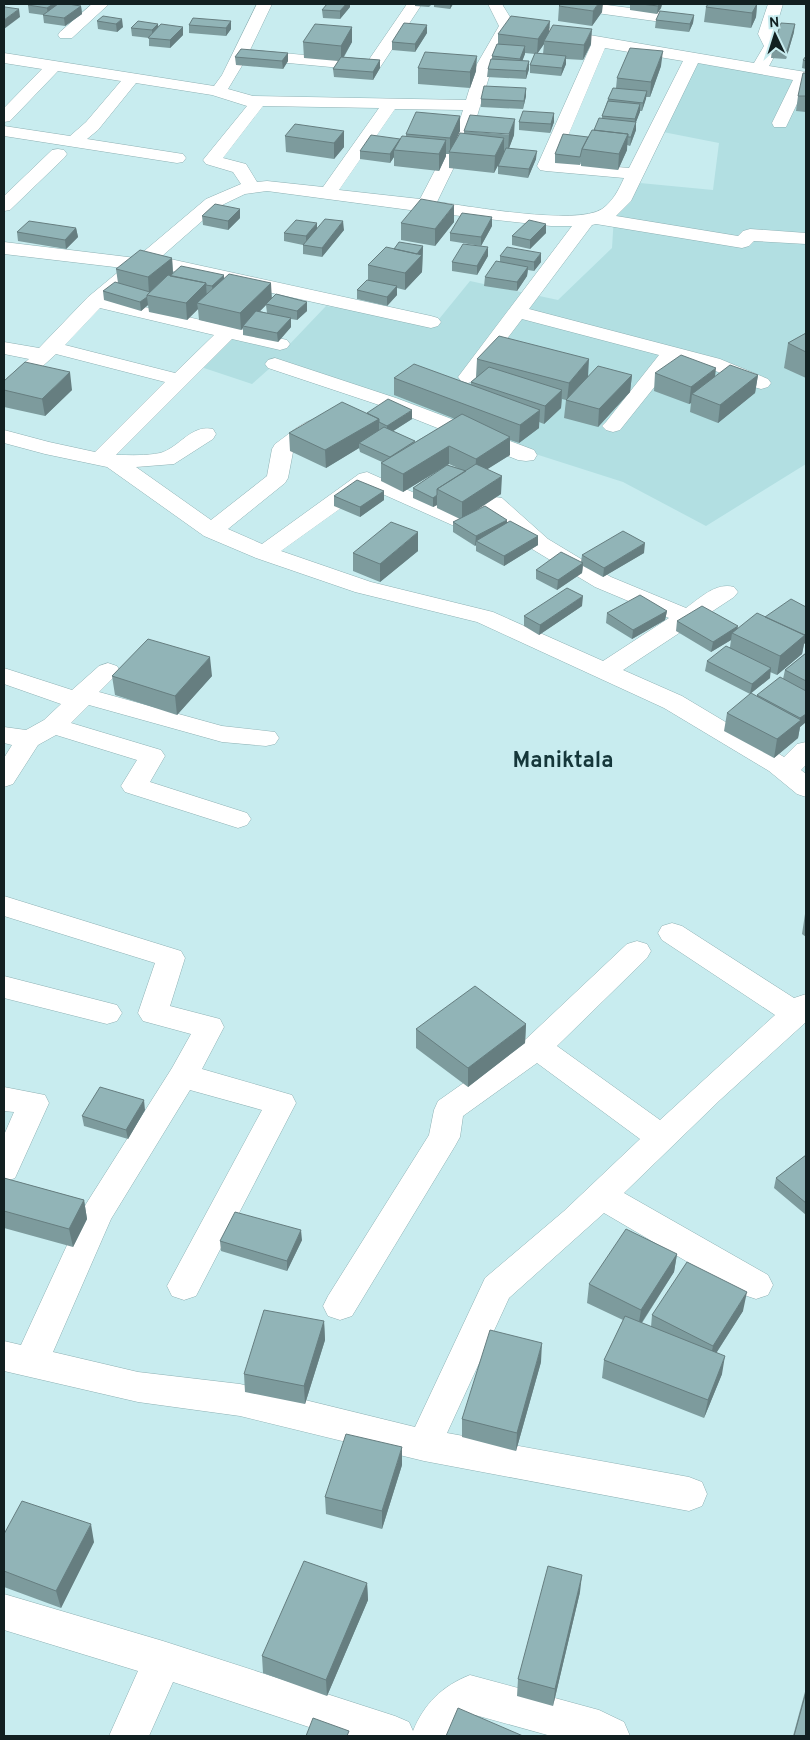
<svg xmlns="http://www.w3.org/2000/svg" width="810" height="1740" font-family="Overpass,sans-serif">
  <rect width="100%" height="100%" fill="#c8ecef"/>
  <path fill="#b2dfe2" d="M697,60L806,80V464L706,526L623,482L526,451L279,360L252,384L201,367L230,335L287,347L326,306L435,324L470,281L558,300L612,248L614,216L640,183L713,190L719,143L663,132Z"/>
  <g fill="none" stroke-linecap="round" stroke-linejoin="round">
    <defs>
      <path id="minor" d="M92,4H109L72,38H60L58,35L60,32Z
        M257,4H272L250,50L368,61L407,4H422L379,69L373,71L246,59L228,89L253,96L466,100L477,64L499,26L488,4H502L513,22L754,63L764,46L758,34L768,4H783L774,34L780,46L769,66L806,72V85L786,127H774L772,123L793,80L698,63L631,201L616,216L738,236L743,231L750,229L806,233V244L754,241L749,246L742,248L596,224L592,225L529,309L720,359L768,379L771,383L768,387L761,389L754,387L706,367L676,360L620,430L613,432L606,430L602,426L606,422L659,355L522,319L475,381L468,383L461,381L458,377L461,373L572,226H551L425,212L267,191L245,194L218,207L161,257L431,316L438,318L441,322L438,326L431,328L149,266L110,299L287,340L290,344L287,348L280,350L232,339L116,455C130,455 146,456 160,453C179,448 191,424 213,429L216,434L213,439L174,464L136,467L211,520L267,476L272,449L275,444C290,434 309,414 327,419L331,423L327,427L293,452L288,478L285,483L228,529L262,544L359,474L367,472L460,513C473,506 486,494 502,498L548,539L611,577L686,608C700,598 716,582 734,587L738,592L734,597L623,670L682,696L784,757L797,744L806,742V765L801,770L806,774V797L797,794L769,771L664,708L477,622L355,592L256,558L204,536L107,467L45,454L4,443V430L49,442L95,452L165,382L56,354L11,395L4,397V381L29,359L4,354V342L39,348L88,297L123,268L4,254V242L136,258L206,199L241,184L233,172L206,164L203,160L247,106L212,95L136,83L98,130L87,139L183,154L186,158L183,162L177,163L4,136V126L70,136L86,122L121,81L58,71L10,121L4,122V108L42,69L4,63V53L214,86L222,75ZM512,31L591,45L537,166L540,170L546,171L624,178C618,191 613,201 602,209C576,226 470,206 437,202L474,126L493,64ZM605,48L683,61L629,168L557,162ZM263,106L379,108L323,187L267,181L257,182L246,164L223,158ZM395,109L463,110L458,126L420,199L339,190ZM100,308L214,335L175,373L65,345ZM369,488L461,529L469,527L492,513L532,549L595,587L669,618L603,661L493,612L371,582L281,551Z
        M568,4H599L669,13L674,15L677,18L674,21L669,23L575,10L570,8Z
        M58,149L64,150L67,154L64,158L10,210L4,211V196L52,150Z
        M275,358L396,398L534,450L537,455L534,460L526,461L518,460L382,406L268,368L265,364L268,360Z
        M108,663L117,666L120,671L99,692L222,726L275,732L279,738L275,744L266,746L222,742L89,705L71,723L161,750L165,756L150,782L247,813L251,819L247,825L238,828L125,792L121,786L137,760L56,735L38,745L13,784L4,787V758L12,745L4,743V727L26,730L44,720L61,704L4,684V668L72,690L99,666Z
        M4,896L181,951L185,958L170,1006L220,1019L224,1027L202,1069L292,1095L296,1103L196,1296L184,1300L172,1296L167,1286L262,1110L190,1090L111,1219L53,1352L138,1372L240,1384L415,1427L485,1278L564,1211L640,1139L537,1063L463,1116L460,1137L455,1146L352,1316L340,1320L328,1316L323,1306L328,1296L429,1135L434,1110L438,1101L526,1039L627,944L637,941L647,944L651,951L647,958L557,1046L660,1120L775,1015L662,940L658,933L662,926L672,923L682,926L794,998L806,994V1022L720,1100L624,1193L768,1275L773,1285L768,1295L756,1299L744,1295L604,1213L509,1298L447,1433L689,1477L702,1482L707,1494L702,1506L689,1511L424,1461L240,1416L138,1402L4,1371V1341L21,1345L86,1204L172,1068L191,1034L143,1021L138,1013L155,963L4,916Z
        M4,976L117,1005L122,1013L117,1021L107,1024L4,998Z
        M4,1087L45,1095L49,1103L15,1178L4,1182V1135L14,1112L4,1111Z
        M4,1594L163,1641L395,1716L409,1722L413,1731C424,1704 442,1686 470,1675L599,1710L624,1722L630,1736H551L475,1715L452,1736H336L173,1682L149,1736H109L138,1671L4,1630Z"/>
    </defs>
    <use href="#minor" stroke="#8eb1b4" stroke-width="1"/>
    <use href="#minor" fill="#fff" fill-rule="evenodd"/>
  </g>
  <path fill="#7d9b9d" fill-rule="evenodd" d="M30,4H68L81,6L82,14L65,26L44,23L43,15L29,13L28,5Z
    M415,4H432L429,7L415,6Z
    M434,4H453L450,9L434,7Z
    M630,4H662L661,8L657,14L630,10Z
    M708,4H757L756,17L751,28L704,22L706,7Z
    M559,6L602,12L592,26L558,21Z
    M350,7L340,19L323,18L322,10Z
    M694,15L693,23L689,32L655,28L656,20Z
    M103,16L123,27L117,32L98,29L97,21Z
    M231,21V29L226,36L189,33V25Z
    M158,24V28L183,35L170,48L149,46V38L132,36L131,28Z
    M352,27V42L344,57L380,60V68L373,80L334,77L333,69L338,61L304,58L303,42Z
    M550,31L591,44L583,60L566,59V64L561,76L530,73V65L535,54L525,53L522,61H529V69L526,79L487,77L488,69L492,59V56L498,44V34ZM544,44L543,54H537Z
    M794,32L786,59L771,58L772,50Z
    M427,33L415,52L392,50V42Z
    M288,53V61L283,69L236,65L235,57Z
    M806,56V69L802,68L803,60Z
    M661,66L650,97H646L642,111H640L636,122V130L630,146L627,145V150L618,170L581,166V162L580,165L555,163V154L588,137L594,130L602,118V116L608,99L616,88L617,78Z
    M418,68L476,71L470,88L418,84Z
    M806,73V112L796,111L798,96Z
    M526,88V96L523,109L481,107V99Z
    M554,113V122L550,133L519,130V122Z
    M460,116V131L456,139L464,134V131L514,135L509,148L536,159L528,178L498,174V166L500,161L494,173L449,168V154H446V156L439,171L394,166V157L390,163L360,159V151L400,139L406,136V134Z
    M344,131V147L334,159L286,152L285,136Z
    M202,216L240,218L228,230L203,225Z
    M454,222L435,246L401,240V223Z
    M546,224V233L530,249L512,245V236Z
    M492,226L481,246L450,241V233Z
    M76,228L78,237L66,249L18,241L17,232Z
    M317,228L344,230L322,257L303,254V245L284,241V233Z
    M423,246L422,272L405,290L397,288V295L387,306L357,299V290L368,280V265L394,249Z
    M488,256L477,275L452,271V262Z
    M500,256L541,262L534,271L528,270L527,276L517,291L484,286L485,277L500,262Z
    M172,258L173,273L271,283V299L307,302V311L297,320L291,319V327L278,342L243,335V328L241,330L199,320L198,309L187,320L149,312L148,305L141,311L104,300L103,291L118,283L116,269ZM266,305L267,313L260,311Z
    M806,333V378L784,368L788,343Z
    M477,359L588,376L632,375L630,392L598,427L564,418L566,400L562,399L561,408L544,424L539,422V428L519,443L510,440V455L487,469L501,494L476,510L538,536V545L504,566L476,551V545L475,546L453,532V522L460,519L437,508V505L433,507L413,498V488L443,468L403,492L381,481V463L382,462L360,452L359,448L326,468L290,451L289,433L367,413L412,419L393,431L415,442L455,419L394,395V378L471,385V382L477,377H476ZM449,464L458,468L447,465Z
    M655,373L715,377L758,375L755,393L718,423L690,412L691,403L689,404L654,391Z
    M4,381L72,390L45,416L4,407Z
    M384,491V500L360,517L334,506V496Z
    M418,551L380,582L353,571V553Z
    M644,553L603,577L583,566L582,573L557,590L536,579V570L581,562L582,555Z
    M582,606L539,635L524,626V616Z
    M806,607V642L804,644L802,654L777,675L770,672V678L750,694L705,671L707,661L730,647L731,640L711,652L676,631L677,621L738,626L737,629L765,617Z
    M667,611L665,620L632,639L606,623L607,613Z
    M806,653V722L800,727L798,738L774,758L724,731L727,713L757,696V695L783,679L785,670Z
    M112,676H212L177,715L115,695Z
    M805,914H806V937L802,934Z
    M526,1024L525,1043L468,1087L416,1048V1029Z
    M145,1110L128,1139L84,1126L82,1116Z
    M806,1155V1215L774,1188L776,1178Z
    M4,1178L84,1200L87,1219L73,1247L4,1228Z
    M302,1240L287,1271L221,1251L220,1241Z
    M677,1254L674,1272L642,1323L651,1327L652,1315L743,1311L717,1352L722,1374L704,1418L602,1378L604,1360L623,1320L587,1303L589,1284Z
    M324,1321L325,1340L305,1404L245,1392L244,1374Z
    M541,1362L516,1451L462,1437V1419Z
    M402,1465L382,1529L326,1514L325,1497Z
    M4,1534L94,1542L61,1608L4,1587Z
    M367,1583L368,1600L327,1696L263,1673L262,1656Z
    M580,1592L553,1706L517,1696L518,1679Z
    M806,1688V1736H793Z"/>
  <path fill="#667e80" d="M53,4H56V10L48,16L47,8Z
    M346,4H350V7L340,19V11Z
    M450,4H453L450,9Z
    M598,4H603L602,12L592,26L593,11Z
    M660,4H662L661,8L657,14L658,6Z
    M757,4L756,17L751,28L752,13Z
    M81,6L82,14L65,26L64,18Z
    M19,9L20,17L4,29V20Z
    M694,15L693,23L689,32L690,24Z
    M122,19L123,27L117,32L116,24Z
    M231,21V29L226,36V28Z
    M550,21L549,36L544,41V44L537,54L538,39Z
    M158,24L159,32L152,38V30Z
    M795,24L794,32L786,59L787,51Z
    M427,25V33L415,52V44Z
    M183,27V35L170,48V40Z
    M352,27V42L341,61V46Z
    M592,29L591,44L583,60L584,45Z
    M525,46V54L520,67V59Z
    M663,51L661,66L650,97L651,82Z
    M288,53V61L283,69L282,61Z
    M477,56L476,71L470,88V72Z
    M566,56V64L561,76L562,68Z
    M380,60V68L373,80V72Z
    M529,61V69L526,79V71Z
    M526,88V96L523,109L524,101Z
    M647,91L646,99L642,111L643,103Z
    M640,104V112L634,127L635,119Z
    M554,113V122L550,133L551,124Z
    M460,116V131L451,152H450V138Z
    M515,119L514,135L508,151L509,134Z
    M636,122V130L630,146L631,137Z
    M344,131V147L334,159V143Z
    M628,134L627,150L618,170L619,154Z
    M504,138V154L494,173L495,156Z
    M401,139L394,150V157L390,163V154Z
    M446,140V156L439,171V154Z
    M537,151L536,159L528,178L529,169Z
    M454,205V222L435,246V229Z
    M240,209V218L228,230V221Z
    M492,217V226L481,246V237Z
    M343,221L344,230L322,257V248Z
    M317,223V232L306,245V236Z
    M546,224V233L530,249V240Z
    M76,228L78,237L66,249L65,240Z
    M423,246L422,272L405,290V273L414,258Z
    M488,247V256L477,275V266Z
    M541,253V262L534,271V262Z
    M172,258L173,275L149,294L148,277Z
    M528,267L527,276L517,291V282Z
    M224,275V284L213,295L212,286Z
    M206,283L207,300L197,303L198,309L187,320L186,303Z
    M271,283L272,300L266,304V305L245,326H243V328L241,330L240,313Z
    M397,286V295L387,306V297Z
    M147,297L148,305L141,311L140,302Z
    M307,302V311L297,320V311Z
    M291,318V327L278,342L277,333Z
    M589,359L588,377L567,400L569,383Z
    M716,368L714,386L692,394L691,403L689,404L691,387Z
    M70,372L72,390L45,416L42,399Z
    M632,375L630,392L598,427L599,409Z
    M758,375L755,393L718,423L720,405Z
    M562,390L561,408L544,424L545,406Z
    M412,410V419L387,435V426Z
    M540,410L539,428L519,443L520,425Z
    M379,419V436L359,443V448L326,468L325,450Z
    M510,437V455L475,477L476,459Z
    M449,446V464L403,492V474Z
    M502,476L501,494L462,520V502Z
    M384,491V500L360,517V507Z
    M437,495V505L433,507V498Z
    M507,520V529L476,541V545L475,546L476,536Z
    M418,532V551L380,582V564Z
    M538,536V545L504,566V556Z
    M645,543L644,553L603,577L604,568Z
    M583,563L582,573L557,590L558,580Z
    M583,596L582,606L539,635L540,625Z
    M667,611L665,620L632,639L633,630Z
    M738,626L736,635L732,633L731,640L711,652L713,642Z
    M806,633V642L804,644L802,654L777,675L780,656L801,637Z
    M210,657L212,676L177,715L175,696Z
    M771,668L770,678L750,694L752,684Z
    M806,714V722L800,727L798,738L774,758L777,739L800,720V718Z
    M526,1024L525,1043L468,1087V1068Z
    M144,1100L145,1110L128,1139L126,1130Z
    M84,1200L87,1219L73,1247L69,1229Z
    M301,1230L302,1240L287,1271V1261Z
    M677,1254L674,1272L638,1328L641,1310Z
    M747,1292L743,1311L709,1364L713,1346Z
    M324,1321L325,1340L305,1404L304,1386Z
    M542,1343L541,1362L516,1451L517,1433Z
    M725,1356L722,1374L704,1418L708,1400Z
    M402,1447V1465L382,1529V1511Z
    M91,1524L94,1542L61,1608L56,1591Z
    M582,1575L580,1592L553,1706L555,1689Z
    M367,1583L368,1600L327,1696L326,1680Z"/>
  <path fill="#91b4b7" stroke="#667e80" d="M30,4H53L47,8L28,5Z
    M58,4H68L81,6L64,18L43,15Z
    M327,4H346L340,11L322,10Z
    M561,4H598L593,11L559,6Z
    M641,4H660L658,6Z
    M708,4H757L752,13L706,7Z
    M5,7L19,9L4,20V8Z
    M660,11L694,15L690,24L656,20Z
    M103,16L122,19L116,24L97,21Z
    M511,16L550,21L538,39L498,34Z
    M193,18L231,21L226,28L189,25Z
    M138,21L158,24L152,30L131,28Z
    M404,23L427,25L415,44L392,42Z
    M781,23L795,24L787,51L772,50Z
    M161,24L183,27L170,40L148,38Z
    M315,24L352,27L341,46L303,42Z
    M553,25L592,29L584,45L544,41Z
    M497,44L525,46L520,59L492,56Z
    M630,48L663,51L651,82L617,78Z
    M241,49L288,53L282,61L235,57Z
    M425,52L477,56L470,72L418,68Z
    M535,53L566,56L562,68L530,65Z
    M806,56V61L803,60Z
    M341,57L380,60L373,72L333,69Z
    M491,59L529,61L526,71L488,69Z
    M803,73H806V96H798Z
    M484,86L526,88L524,101L481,99Z
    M613,88L647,91L643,103L608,99Z
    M608,101L640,104L635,119L602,116Z
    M523,111L554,113L551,124L519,122Z
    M416,112L460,116L450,138L406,134Z
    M470,115L515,119L509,134L464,131Z
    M599,118L636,122L631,137H628V134L594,130Z
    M295,124L344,131L334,143L285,136Z
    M592,130L628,134L619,154L582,149Z
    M460,133L504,138L495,156L449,152Z
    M563,134L588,137L582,149L580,157L555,154Z
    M371,135L400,139L390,154L360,151Z
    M402,136L446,140L439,154L394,150Z
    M506,148L537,151L529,169L498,166Z
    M421,199L454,205L435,229L401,223Z
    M215,204L240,209L228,221L202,216Z
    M462,213L492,217L481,237L450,233Z
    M325,219L343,221L322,248L303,245Z
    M296,220L317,223L306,236L284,233Z
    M529,220L546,224L530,240L512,236Z
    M29,221L76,228L65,240L17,232Z
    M399,242L423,246L417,254L394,249Z
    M463,244L488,247L477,266L452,262Z
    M386,247L422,255L405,273L368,265Z
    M507,247L541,253L534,262L500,256Z
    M140,250L172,258L148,277L116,269Z
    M496,261L528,267L517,282L485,277Z
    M181,266L224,275L212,286L206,285V283L170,276Z
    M229,274L271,283L240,313L197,303Z
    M168,275L206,283L186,303L147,295Z
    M367,280L397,286L387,297L357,290Z
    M115,282L150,292L147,295V297L140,302L103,291Z
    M276,294L307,302L297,311L266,304Z
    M256,311L291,318L277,333L243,326Z
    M806,333V352L788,343Z
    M499,336L589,359L569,383L477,359Z
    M681,355L716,368L691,387L655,373Z
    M25,362L70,372L42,399L4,390V381Z
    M414,364L540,410L520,425L394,378Z
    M730,365L758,375L720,405L692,394Z
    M598,366L632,375L599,409L566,400Z
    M489,367L562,390L545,406L471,382Z
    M388,399L412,410L387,426L379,422V419L367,413Z
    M342,402L379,419L325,450L289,433Z
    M462,414L510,437L476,459L449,446L403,474L381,463Z
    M384,427L415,441L390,457L359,443Z
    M476,464L502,476L462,502L437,489Z
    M447,465L466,471L437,489V495L433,498L413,488Z
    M357,480L384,491L360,507L334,496Z
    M485,506L507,520L476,536L453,522Z
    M510,521L538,536L504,556L476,541Z
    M391,522L418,532L380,564L353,553Z
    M623,531L645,543L604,568L582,555Z
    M561,552L583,563L558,580L536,570Z
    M567,588L583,596L540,625L524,616Z
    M640,595L667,611L633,630L607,613Z
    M791,599L806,607V633L804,635L765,617Z
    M702,606L738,626L713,642L677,621Z
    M757,613L805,635L780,656L732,633Z
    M148,639L210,657L175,696L112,676Z
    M726,646L771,668L752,684L707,661Z
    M806,653V681L785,670Z
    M780,677L806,691V714L800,718L757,695Z
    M751,693L801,720L777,739L727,713Z
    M475,986L526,1024L468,1068L416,1029Z
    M100,1087L144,1100L126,1130L82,1116Z
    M806,1155V1203L776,1178Z
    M4,1178L84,1200L69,1229L4,1211Z
    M235,1212L301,1230L287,1261L220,1241Z
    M626,1229L677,1254L641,1310L589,1284Z
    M687,1262L747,1292L713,1346L652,1315Z
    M264,1310L324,1321L304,1386L244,1374Z
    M625,1316L725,1356L708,1400L604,1360Z
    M490,1330L542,1343L517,1433L462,1419Z
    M346,1434L402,1447L382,1511L325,1497Z
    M22,1501L91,1524L56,1591L4,1571V1534Z
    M304,1561L367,1583L326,1680L262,1656Z
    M548,1566L582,1575L555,1689L518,1679Z
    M806,1692V1736H794Z
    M458,1708L523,1736H446Z
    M313,1718L349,1731L347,1736H306Z"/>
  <g text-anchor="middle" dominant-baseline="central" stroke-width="4.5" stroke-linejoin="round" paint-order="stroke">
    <g font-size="22" font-weight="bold" fill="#15373a" stroke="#c8ecef">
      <text x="563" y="761">Maniktala</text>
    </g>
  </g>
  <rect width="810" height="1740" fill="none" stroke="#122021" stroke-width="10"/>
  <g transform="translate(775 35) rotate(356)" stroke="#c8ecef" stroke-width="4" paint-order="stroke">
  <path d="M0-4L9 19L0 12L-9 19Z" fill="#122021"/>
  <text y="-8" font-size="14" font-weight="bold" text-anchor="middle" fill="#122021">N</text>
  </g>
</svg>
